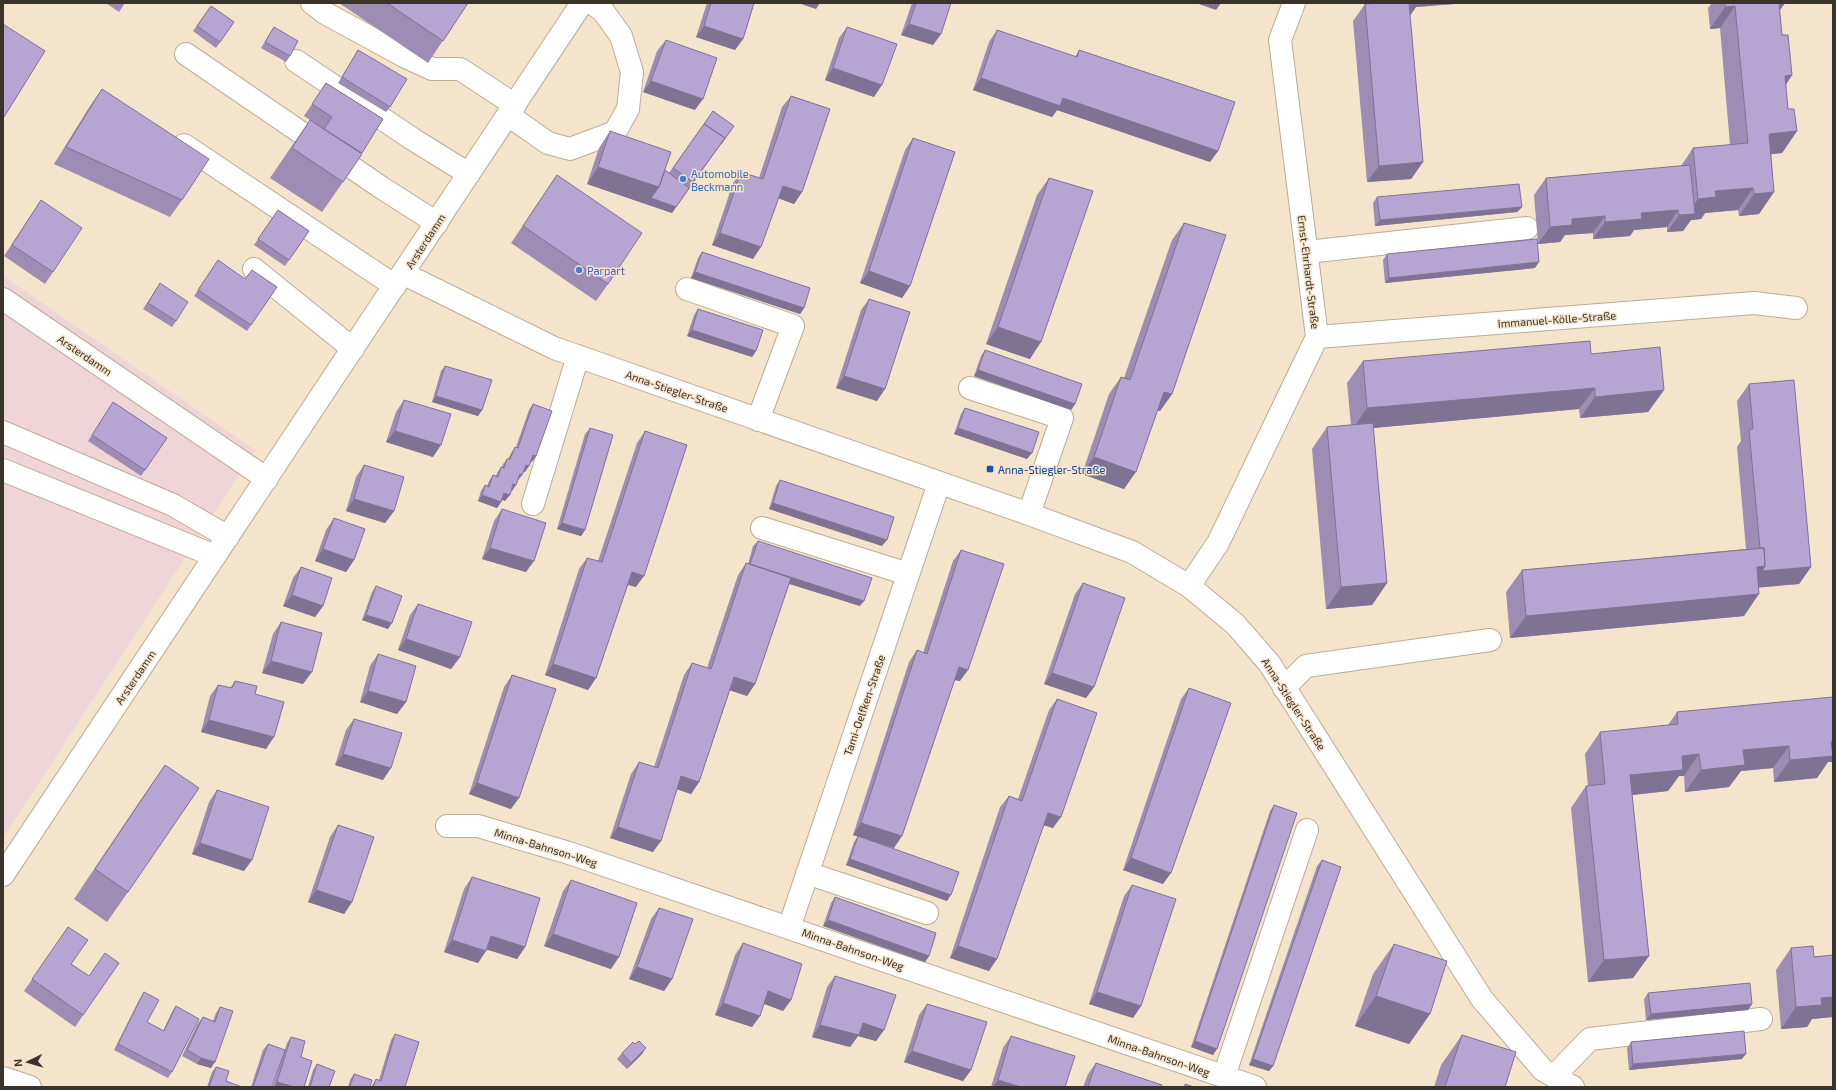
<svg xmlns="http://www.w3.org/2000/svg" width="1836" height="1090" font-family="'Exo 2',sans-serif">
  <rect width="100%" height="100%" fill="#f4e4cb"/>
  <path fill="#efd5d8" d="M3,276L255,450L3,838Z"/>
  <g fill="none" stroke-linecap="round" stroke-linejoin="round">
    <defs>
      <path id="minor" d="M312,3L325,13L404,56L432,69H460L515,105
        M186,54L382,188L437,223
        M296,61L414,140L469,174
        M508,115L548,143L570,149L615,132L628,109L632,72L621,36L603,11L592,3
        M184,145L395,286
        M1307,252L1527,228
        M254,269L353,349
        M404,274L554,348L1029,514L1132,552L1189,586L1235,624L1269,663L1482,999L1543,1070L1573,1087
        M687,289L793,326L758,420
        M3,299L267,479
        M1317,337L1754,303L1796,308
        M970,388L1062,418L1029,514
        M3,432L173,505L228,537
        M3,470L215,556
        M533,504L578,356
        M762,528L908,574
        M1189,586L1218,543L1317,337L1280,40L1294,3
        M1284,688L1306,666L1490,640
        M447,826H478L569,853L1255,1087
        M807,873L927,913
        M3,875L582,3
        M789,928L939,483
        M1224,1076L1307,830
        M1554,1076L1590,1039L1761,1019
        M3,1078L30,1087"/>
    </defs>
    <use href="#minor" stroke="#bcac95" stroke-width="24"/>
    <use href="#minor" stroke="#fff" stroke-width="22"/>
  </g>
  <path fill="#9d8db5" d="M106,3H125L119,12Z
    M339,3H468L428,63Z
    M707,3H754L743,39L735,50L696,37Z
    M912,3H951L941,34L933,45L901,35Z
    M1377,3H1466L1416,7L1410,16L1423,162L1411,179L1367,182L1353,21L1365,4Z
    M1712,3H1785L1779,10L1782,35L1792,75L1786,85L1788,109L1797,131L1782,153L1771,154L1774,192L1759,214L1739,216L1738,210L1705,213L1701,219L1691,220L1683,231L1667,232V227L1634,230L1630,236L1593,239V233L1565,235L1560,242L1538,244L1534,195L1546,178L1681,166L1693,148L1730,145L1720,28L1710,29L1708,8Z
    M211,6L234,22L216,48L193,31Z
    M274,27L290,56L286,62L261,48Z
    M847,27L874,97L825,80L839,38Z
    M997,30L1075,57L1079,50L1218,151L1210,162L1057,110L1052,117L973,90L989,42Z
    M666,40L695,110L643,92L657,51Z
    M358,50L390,107L386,112L338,83Z
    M326,83L383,119L343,182L322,212L270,178L289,150L310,120L304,116Z
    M102,89L182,200L170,217L54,164L90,106Z
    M791,96L802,192L794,204L778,198L753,259L712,245L733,183L741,172L759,178L782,107Z
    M713,111L734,126L672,213L587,184L599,148L610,131L669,173Z
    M913,138L910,286L902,298L860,283L905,150Z
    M557,175L608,284L596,301L511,243Z
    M1049,178L1030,359L986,344L1037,195Z
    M1377,197L1522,207L1517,212L1375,226L1373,203Z
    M41,200L53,272L45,284L4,256Z
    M278,210L309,231L285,266L254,245Z
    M1184,223L1172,394L1160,411L1157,410L1124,489L1082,474L1109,394L1121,377L1124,378L1172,240Z
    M702,252L804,308L800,314L691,278L698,258Z
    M1387,254L1535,268L1385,283L1383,260Z
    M218,260L245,279L277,287L247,331L194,296Z
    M160,283L176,321L172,327L143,309Z
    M869,299L877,401L836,388L861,310Z
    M698,309L756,351L752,357L687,336L694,315Z
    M985,350L1075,404L1071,410L974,376L981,356Z
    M1591,354L1664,390L1648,412L1580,418L1579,409L1373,428L1387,583L1372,605L1326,609L1312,449L1327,427L1351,425L1347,383L1363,361Z
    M445,366L482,410L478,416L432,402L441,371Z
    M1749,384L1811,567L1799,584L1759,587L1744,616L1510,638L1506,592L1522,570L1746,549L1737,447L1741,441L1737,401Z
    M404,400L433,457L386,442L396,412Z
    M113,402L167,438L141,476L88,441Z
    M533,404L532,462L531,461L525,472H524L522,475L518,480L505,501L502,499L501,502L497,508L478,501L481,491L485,485L487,486L489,481L493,475L496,476L497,473L501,467H502L503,464L507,459H508L511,453L515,447H516L529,410Z
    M965,408L1027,459L954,434L961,414Z
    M590,428L585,530L581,536L557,529L585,434Z
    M645,431L636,587L627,585L596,678L588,690L545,675L579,569L587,558L598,561L637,443Z
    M364,465L394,511L385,523L346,511L356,477Z
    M780,480L882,546L769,509L776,486Z
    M502,509L526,572L482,559L494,521Z
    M334,518L354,560L346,572L315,561L326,530Z
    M758,541L860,606L789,584L755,684L747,696L730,690L699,782L691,794L677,789L653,852L610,838L631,774L639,762L654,767L684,675L692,663L707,668L738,575L746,563L748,564L753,546Z
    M961,550L960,681L954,680L894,848L853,835L909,662L917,650L923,653L953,561Z
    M301,567L323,606L315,617L283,606L293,578Z
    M1083,583L1094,687L1086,698L1044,684L1075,594Z
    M376,586L388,629L362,620L372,592Z
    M418,604L460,657L451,669L398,650L410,615Z
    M281,622L303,684L262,673L273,634Z
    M378,654L406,702L397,714L360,702L370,666Z
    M512,675L511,809L469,794L504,687Z
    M235,681L266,749L201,732L210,696L218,685L230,688Z
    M1189,688L1163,884L1123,870L1181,699Z
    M1833,697V762H1828L1817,778L1774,782L1773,768L1741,771L1729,787L1685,792L1684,776H1679L1668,791L1632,795L1649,956L1633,978L1588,982L1571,808L1586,786H1588L1585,754L1600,732L1668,725L1677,712Z
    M1057,699L1053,828L1043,825L989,971L950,958L1000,807L1009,796L1018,799L1049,710Z
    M354,719L383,780L335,765L346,730Z
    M165,765L128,892L107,922L74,899L144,795Z
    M217,790L244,871L192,854L209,802Z
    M1274,805L1213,1055L1191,1047L1270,811Z
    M338,825L352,902L344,914L308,902L330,837Z
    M858,836L947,901L846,865L854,842Z
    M1322,860L1273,1066L1269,1071L1249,1065L1317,866Z
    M472,877L525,947L517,959L486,949L478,963L444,952L464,889Z
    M571,880L611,969L544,946L563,891Z
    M1132,885L1141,1006L1133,1018L1089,1004L1124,896Z
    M835,897L929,956L925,962L823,926L831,903Z
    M659,908L672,979L664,991L629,979L651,919Z
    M68,927L71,964L88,976L119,963L75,1027L24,991Z
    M743,943L791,1000L783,1011L764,1004L760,1016L752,1027L715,1015L735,955Z
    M1394,944L1430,1014L1409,1044L1355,1026L1373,974Z
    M1791,948L1814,957L1833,955V1017L1812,1019L1807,1027L1781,1029L1776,970Z
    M835,976L884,1030L876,1041L858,1036L850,1047L812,1037L827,987Z
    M144,992L147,1022L163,1031L172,1012L176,1006L172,1072L168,1078L114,1050L140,998Z
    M1648,993L1752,1004L1748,1010L1646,1020L1644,999Z
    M927,1004L971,1070L963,1081L904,1062L919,1015Z
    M220,1007L211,1068L197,1064L182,1056L198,1023L203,1017L213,1021L216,1013Z
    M395,1034L405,1087H371L376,1079L379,1080L391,1040Z
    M1462,1035L1505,1087H1434L1441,1065Z
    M1011,1036L1065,1087H991L1003,1048Z
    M291,1037L301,1057L304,1087H273L287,1043Z
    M1631,1042L1742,1059L1629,1070L1627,1048Z
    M268,1044L272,1087H251L263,1050Z
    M622,1053L642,1054L627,1069L617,1059Z
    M1096,1063L1162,1087H1083L1088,1074Z
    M317,1064L329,1087H308L313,1070Z
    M216,1067L226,1081L242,1087H207L212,1072Z
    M354,1074L370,1087H348L350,1080Z"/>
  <path fill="#7f7394" d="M798,3H820L816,9Z
    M1196,3H1221L1216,10Z
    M1409,3H1466L1416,7L1407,19Z
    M1778,3H1785L1770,24Z
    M1735,6L1720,28L1710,29L1725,7Z
    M909,24L941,34L933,45L901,35Z
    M704,26L743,39L735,50L696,37Z
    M833,68L882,85L874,97L825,80Z
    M1792,75L1777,97L1785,76Z
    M981,78L1063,98L1218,151L1210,162L1057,110L1052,117L973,90Z
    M651,81L703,99L695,110L643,92Z
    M1797,131L1782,153L1754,156L1769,134Z
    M1423,162L1411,179L1367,182L1379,166Z
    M598,167L659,187L676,207L672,213L587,184Z
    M783,186L802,192L794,204L775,197Z
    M1753,188L1738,210L1705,213L1701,219L1691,220L1683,231L1667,232L1679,215L1687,214L1698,199L1715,191Z
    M1774,192L1759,214L1739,216L1754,194Z
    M1522,207L1517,212L1375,226L1380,220Z
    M1678,210L1667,227L1634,230L1630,236L1593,239L1605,222L1641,213Z
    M1605,216L1593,233L1565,235L1560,242L1538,244L1550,227L1572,219Z
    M720,233L761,247L753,259L712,245Z
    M1539,262L1535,268L1385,283L1389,278Z
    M869,271L910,286L902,298L860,283Z
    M695,272L804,308L800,314L691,278Z
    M998,327L1041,342L1030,359L986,344Z
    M692,330L756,351L752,357L687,336Z
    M978,370L1075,404L1071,410L974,376Z
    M844,376L885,389L877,401L836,388Z
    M1595,388L1579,409L1352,430L1367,408Z
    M1664,390L1648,412L1580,418L1595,397Z
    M1164,392L1172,394L1160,411L1152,409Z
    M436,396L482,410L478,416L432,402Z
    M958,428L1032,453L1027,459L954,434Z
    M395,431L441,445L433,457L386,442Z
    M533,455L536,456L532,462L529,460Z
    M1094,457L1136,472L1124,489L1082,474Z
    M526,465L529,466L525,472L522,471Z
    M520,474L522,475L518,480H516Z
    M513,484L516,485L512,491L509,490Z
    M504,493L510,495L505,501L500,499Z
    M482,495L501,502L497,508L478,501Z
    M354,499L394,511L385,523L346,511Z
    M773,503L887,540L882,546L769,509Z
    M562,523L585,530L581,536L557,529Z
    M490,548L534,561L526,572L482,559Z
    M323,549L354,560L346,572L315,561Z
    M750,564L864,601L860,606L746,570Z
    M1765,566L1811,567L1799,584L1742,589L1757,567Z
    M632,572L644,576L636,587L623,583Z
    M1387,583L1372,605L1326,609L1341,587Z
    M1759,594L1744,616L1510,638L1526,616Z
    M292,595L323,606L315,617L283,606Z
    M366,615L392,623L388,629L362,620Z
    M406,639L460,657L451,669L398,650Z
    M271,661L312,672L303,684L262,673Z
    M553,664L596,678L588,690L545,675Z
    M959,667L968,670L960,681L951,679Z
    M1052,673L1094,687L1086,698L1044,684Z
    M734,677L755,684L747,696L726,689Z
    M368,691L406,702L397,714L360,702Z
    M209,720L274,737L266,749L201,732Z
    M1833,741V762H1828L1817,778L1774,782L1790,760Z
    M1789,746L1773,768L1741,771L1729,787L1685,792L1701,770L1743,750Z
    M343,754L391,768L383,780L335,765Z
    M1699,754L1684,776H1679L1668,791L1615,797L1630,775L1682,756Z
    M681,776L699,782L691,794L673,788Z
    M477,783L519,798L511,809L469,794Z
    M1048,813L1061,817L1053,828L1040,824Z
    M861,823L902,836L894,848L853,835Z
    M618,827L661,841L653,852L610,838Z
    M200,843L252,860L244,871L192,854Z
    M1131,858L1171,873L1163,884L1123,870Z
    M850,859L951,895L947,901L846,865Z
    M316,890L352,902L344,914L308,902Z
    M828,920L929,956L925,962L823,926Z
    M553,934L619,957L611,969L544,946Z
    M491,936L525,947L517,959L482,948Z
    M452,940L486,951L478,963L444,952Z
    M958,946L997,959L989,971L950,958Z
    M1649,956L1633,978L1588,982L1604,960Z
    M637,967L672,979L664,991L629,979Z
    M768,991L791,1000L783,1011L760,1002Z
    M1097,992L1141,1006L1133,1018L1089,1004Z
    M1376,996L1430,1014L1409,1044L1355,1026Z
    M1833,997V1017L1812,1019L1807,1027L1781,1029L1796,1007L1821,998Z
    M723,1003L760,1016L752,1027L715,1015Z
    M1752,1004L1748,1010L1646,1020L1651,1014Z
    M863,1023L884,1030L876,1041L858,1036L850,1047L812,1037L820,1025Z
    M1195,1041L1217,1049L1213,1055L1191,1047Z
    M646,1048L642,1054L627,1069L631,1063Z
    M912,1051L971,1070L963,1081L904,1062Z
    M1746,1054L1742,1059L1629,1070L1633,1064Z
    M201,1058L215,1062L211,1068L197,1064Z
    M1253,1059L1273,1066L1269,1071L1249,1065Z
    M998,1080L1021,1087H993Z
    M277,1082L295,1087H274Z"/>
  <path fill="#b6a4d3" stroke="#7f7394" d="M387,3H468L443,41Z
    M711,3H754L743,39L704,26Z
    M916,3H951L941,34L909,24Z
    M1381,3H1413H1409L1423,162L1379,166L1365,4Z
    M1725,3H1779L1782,35H1788L1792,75L1785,76L1788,109H1794L1797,131L1769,134L1774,192L1754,194L1753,188L1715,191L1716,197L1698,199L1693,148L1748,143L1735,6L1725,7Z
    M211,6L234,22L220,42L197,26Z
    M3,24L45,51L4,117H3Z
    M274,27L298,41L290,56L265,42Z
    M847,27L897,44L882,85L833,68Z
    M997,30L1077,57L1079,50L1235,102L1218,151L1063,98L1060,106L981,78Z
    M666,40L717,58L703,99L651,81Z
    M358,50L407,79L390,107L342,77Z
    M326,83L383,119L362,153L324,129L332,117L312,104Z
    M102,89L209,159L182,200L66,147Z
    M791,96L830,109L802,192L783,186L761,247L720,233L741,172L763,179Z
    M713,111L734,126L721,144L725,138L704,124Z
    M310,120L362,154L343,182L292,148Z
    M704,124L725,138L693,182L673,168Z
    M610,131L671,152L659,187L598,167Z
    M913,138L955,152L910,286L869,271Z
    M1690,165L1695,214L1679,215L1678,210L1641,213L1642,219L1605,222V216L1572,219V225L1550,227L1546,178Z
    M665,170L689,188L676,207L651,198L659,187Z
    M557,175L642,233L608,284L523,226Z
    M1049,178L1093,191L1041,342L998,327Z
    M1519,184L1522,207L1380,220L1377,197Z
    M41,200L82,228L53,272L12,245Z
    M278,210L309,231L289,260L258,239Z
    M1184,223L1226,235L1172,394L1164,392L1136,472L1094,457L1121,377L1130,380Z
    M1537,239L1539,262L1389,278L1387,254Z
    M702,252L810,288L804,308L695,272Z
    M218,260L245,279L252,270L277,287L251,325L198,290Z
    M160,283L188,302L176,321L148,303Z
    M869,299L910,312L885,389L844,376Z
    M698,309L763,330L756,351L692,330Z
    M1590,341L1591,354L1660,347L1664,390L1595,397V388L1367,408L1363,361Z
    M985,350L1082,384L1075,404L978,370Z
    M445,366L492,380L482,410L436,396Z
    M1794,380L1811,567L1762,571L1765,566L1764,548H1760L1749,430L1753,429L1749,384Z
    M404,400L451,414L441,445L395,431Z
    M113,402L167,438L145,470L92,435Z
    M533,404L552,411L536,456L533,455L529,466L526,465L522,475L520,474L516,485L513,484L510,495L504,493L501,502L482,495L485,485L489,487L493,475L498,477L501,467L504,468L507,459H510L515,447L518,448Z
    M965,408L1039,432L1032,453L958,428Z
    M1373,423L1387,583L1341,587L1327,427Z
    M590,428L613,435L585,530L562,523Z
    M645,431L687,445L644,576L632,572L596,678L553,664L587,558L602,562Z
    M364,465L404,477L394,511L354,499Z
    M780,480L894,517L887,540L773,503Z
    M502,509L546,523L534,561L490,548Z
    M334,518L365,529L354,560L323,549Z
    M758,541L872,578L864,601L750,564Z
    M1764,548L1765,566L1757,567L1759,594L1526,616L1522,570Z
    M961,550L1004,564L968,670L959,667L902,836L861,823L917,650L927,654Z
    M746,563L791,578L755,684L734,677L699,782L681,776L661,841L618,827L639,762L658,768L692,663L711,669Z
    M301,567L332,578L323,606L292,595Z
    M1083,583L1125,598L1094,687L1052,673Z
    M376,586L402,596L392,623L366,615Z
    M418,604L472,622L460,657L406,639Z
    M281,622L322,633L312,672L271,661Z
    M378,654L416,666L406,702L368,691Z
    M512,675L556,689L519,798L477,783Z
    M235,681L257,686L255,694L284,702L274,737L209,720L218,685L232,688Z
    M1189,688L1231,703L1171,873L1131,858Z
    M1833,697V741L1831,742L1833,756L1790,760L1789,746L1743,750L1745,765L1701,770L1699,754L1682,756L1683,770L1630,775L1649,956L1604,960L1586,786L1605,784L1600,732L1678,724L1677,712Z
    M1057,699L1097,713L1061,817L1048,813L997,959L958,946L1009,796L1022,801Z
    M354,719L402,733L391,768L343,754Z
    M165,765L199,788L128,892L95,869Z
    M217,790L269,807L252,860L200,843Z
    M1274,805L1297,813L1217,1049L1195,1041Z
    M338,825L374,837L352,902L316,890Z
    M858,836L959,872L951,895L850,859Z
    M1322,860L1341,867L1273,1066L1253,1059Z
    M472,877L540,898L525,947L491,936L486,951L452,940Z
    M571,880L637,903L619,957L553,934Z
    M1132,885L1176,899L1141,1006L1097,992Z
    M835,897L936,933L929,956L828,920Z
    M659,908L693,919L672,979L637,967Z
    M68,927L88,940L71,964L89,976L105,953L119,963L83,1015L32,979Z
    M743,943L802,964L791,1000L768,991L760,1016L723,1003Z
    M1394,944L1447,961L1430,1014L1376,996Z
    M1813,946L1814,957L1833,955V997L1821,998L1822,1005L1796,1007L1791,948Z
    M835,976L896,995L884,1030L863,1023L859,1035L820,1025Z
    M1750,983L1752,1004L1651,1014L1648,993Z
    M144,992L159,1000L147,1022L164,1031L176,1006L199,1019L172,1072L118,1044Z
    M927,1004L987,1022L971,1070L912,1051Z
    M220,1007L233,1011L215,1062L201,1058L187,1050L203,1017L215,1022Z
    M1744,1031L1746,1054L1633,1064L1631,1042Z
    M395,1034L419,1042L405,1087H373L376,1079L381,1081Z
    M1462,1035L1516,1052L1505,1087H1445Z
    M1011,1036L1075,1056L1065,1087H1021L998,1080Z
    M291,1037L305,1041L301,1057L312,1061L304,1087H295L277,1082Z
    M639,1041L646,1048L631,1063L622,1053L633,1042L635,1044Z
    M268,1044L285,1050L272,1087H253Z
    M1096,1063L1162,1085V1087H1088Z
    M317,1064L335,1071L329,1087H310Z
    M216,1067L229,1071L226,1081L242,1087H209Z
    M354,1074L372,1080L370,1087H350Z
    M1185,1084L1194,1087H1185Z"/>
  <g fill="#3f7fe0" stroke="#f4e4cb" stroke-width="1.5">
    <circle cx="683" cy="179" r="4"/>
    <circle cx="579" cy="270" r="4"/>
  </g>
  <rect fill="#1a4fb4" stroke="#f4e4cb" stroke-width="1.5" x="986" y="465" width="8" height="8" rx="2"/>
  <g text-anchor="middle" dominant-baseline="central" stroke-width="3" stroke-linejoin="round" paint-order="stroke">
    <g font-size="11" fill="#366cbe" stroke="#f4e4cb" text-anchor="start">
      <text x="691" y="173">Automobile<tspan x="691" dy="13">Beckmann</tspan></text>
      <text x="587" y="270">Parpart</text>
    </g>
    <g font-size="11" fill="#3a332a" stroke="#f4e4cb">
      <text transform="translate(425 241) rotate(-57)">Arsterdamm</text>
      <text transform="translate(1309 272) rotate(83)">Ernst-Ehrhardt-Straße</text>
      <text transform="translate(1557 319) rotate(-4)">Immanuel-Kölle-Straße</text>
      <text transform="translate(85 355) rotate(34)">Arsterdamm</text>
      <text transform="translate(677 391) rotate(19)">Anna-Stiegler-Straße</text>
      <text transform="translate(135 677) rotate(-56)">Arsterdamm</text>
      <text transform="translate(1294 704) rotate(57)">Anna-Stiegler-Straße</text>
      <text transform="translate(864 705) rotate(-71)">Tami-Oelfken-Straße</text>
      <text transform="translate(546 847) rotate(17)">Minna-Bahnson-Weg</text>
      <text transform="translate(853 949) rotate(19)">Minna-Bahnson-Weg</text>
      <text transform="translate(1159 1055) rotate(19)">Minna-Bahnson-Weg</text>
    </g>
    <g font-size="11" fill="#164399" stroke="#f4e4cb" text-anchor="start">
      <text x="998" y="469">Anna-Stiegler-Straße</text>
    </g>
  </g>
  <rect width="1836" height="1090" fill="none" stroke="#3a332a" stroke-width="8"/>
  <g transform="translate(28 1062) rotate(265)" stroke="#f4e4cb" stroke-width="3" paint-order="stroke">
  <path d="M0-3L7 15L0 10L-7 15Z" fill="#3a332a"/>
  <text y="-6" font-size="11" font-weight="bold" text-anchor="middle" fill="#3a332a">N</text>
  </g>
</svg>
